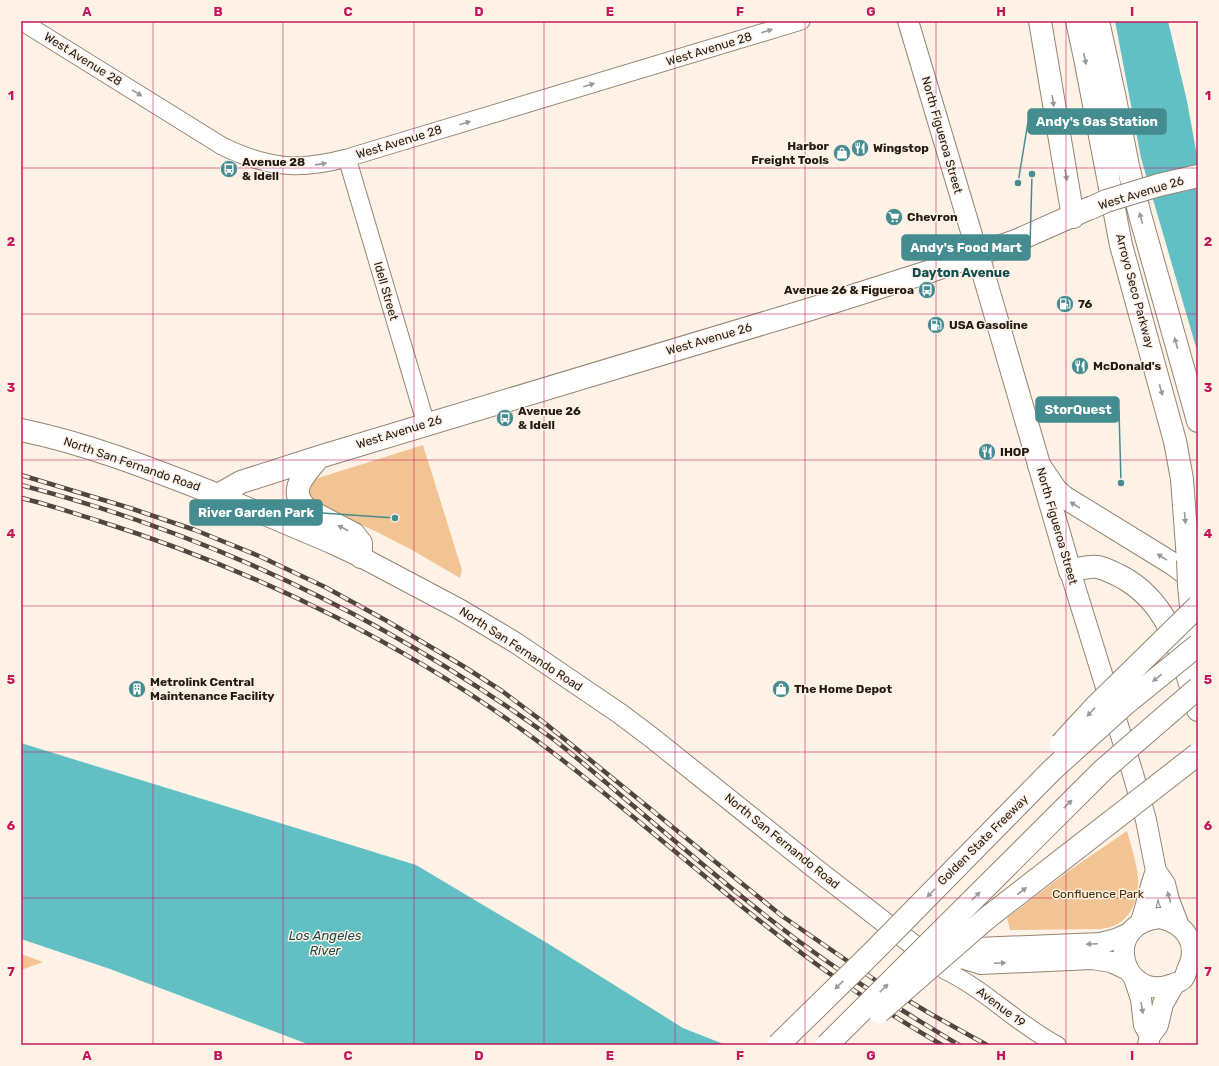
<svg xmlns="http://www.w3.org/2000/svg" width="1219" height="1066" font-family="Rubik,sans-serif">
  <rect width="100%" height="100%" fill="#fef2e7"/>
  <path fill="#f2c494" d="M423,445L462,570L460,578L412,550L375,531L316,504L308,494C308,488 310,484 315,479Z
    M1127,831C1131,846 1137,863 1138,879C1139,906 1126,928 1099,929L1010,930L1007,918L1070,870Z
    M21,954L43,962L21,970Z"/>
  <path fill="#62c0c4" d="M1115,21H1168L1187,101L1198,161V354L1141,158Z
    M21,743L416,865L552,946L683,1028L726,1045H310L110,969L21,939Z"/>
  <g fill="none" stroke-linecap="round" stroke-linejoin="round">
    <defs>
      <path id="tertiary" d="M21,21L222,146C267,168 299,171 347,158L801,21
        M347,158L426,424
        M944,970C985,989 1017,1024 1057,1045"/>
      <path id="secondary" d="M908,21L978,255
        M218,495L331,543L361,557L459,609L516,643L619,713L651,737L817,870L938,964L962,958L977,948L1101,943L1116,939L1129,933
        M1070,571L1133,774L1146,820L1156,871L1165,884L1169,900L1179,926
        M1160,918C1186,924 1200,945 1187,970C1186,973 1185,977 1183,979C1180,983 1172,984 1167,986C1121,998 1102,923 1160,918Z
        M1140,924C1147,906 1149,888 1156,871
        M962,958L981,964L1092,959L1111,962L1128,970
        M1134,978L1141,999L1144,1025L1150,1036
        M1148,1045L1150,1036L1158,1025L1163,1004L1175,983"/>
      <path id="primary" d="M1159,185L1198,176
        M978,255L1070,571
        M21,430C89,444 154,470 218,495L241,482L319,457L811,309L931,271L1018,240L1090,208
        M319,457C306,474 285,490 308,510L354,534L361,543V557"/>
      <path id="motorway" d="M1040,21L1073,217
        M1077,21L1085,58L1121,245L1175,441L1182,479L1188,560
        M1098,21L1114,94L1128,166L1140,215L1198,421
        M1039,465L1056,490L1064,497L1173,564L1197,582
        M1070,571C1079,569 1088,566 1097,567C1105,568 1113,573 1120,576C1172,603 1182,659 1198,710
        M1189,585L1193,629L1198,656"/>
    </defs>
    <use href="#tertiary" stroke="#958473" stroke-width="19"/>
    <use href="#secondary" stroke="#958473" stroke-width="22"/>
    <use href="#primary" stroke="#958473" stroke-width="24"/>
    <use href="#motorway" stroke="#958473" stroke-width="24"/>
    <use href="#tertiary" stroke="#fff" stroke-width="17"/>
    <use href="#secondary" stroke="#fff" stroke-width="20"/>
    <use href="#primary" stroke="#fff" stroke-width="22"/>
    <use href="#motorway" stroke="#fff" stroke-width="22"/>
    <defs>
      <path id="rail" d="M21,475L133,509L195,530L259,556L325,587L387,621L463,666L502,691L546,724L782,916L878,982L929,1013L987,1045
        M21,485C213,535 393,622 553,739C575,756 596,774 617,792C669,836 721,881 775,923C833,969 896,1007 959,1045
        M21,498C47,504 73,513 99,521C260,572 418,649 552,752C644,822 729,901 823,969C861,996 901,1021 942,1045"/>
    </defs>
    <use href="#rail" stroke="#4e473f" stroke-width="4.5"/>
    <use href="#rail" stroke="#fef2e7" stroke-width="3" stroke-dasharray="9" stroke-linecap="butt"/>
    <defs>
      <path id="primary-bridge" d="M1091,208L1106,201L1159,185"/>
      <path id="motorway-bridge" d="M1188,560L1189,585
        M1061,744L1097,705L1198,606
        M879,1012L987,918L1198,754
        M778,1045L873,952L1052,770L1124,705L1198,645
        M827,1045L1103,770L1198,688"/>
    </defs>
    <use href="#primary-bridge" stroke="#958473" stroke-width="24" stroke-linecap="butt"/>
    <use href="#motorway-bridge" stroke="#958473" stroke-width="24" stroke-linecap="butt"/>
    <use href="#primary-bridge" stroke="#fff" stroke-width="22"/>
    <use href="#motorway-bridge" stroke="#fff" stroke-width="22"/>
  </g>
  <defs><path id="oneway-solid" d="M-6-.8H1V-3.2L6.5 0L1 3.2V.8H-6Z"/></defs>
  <g fill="#9b9895">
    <use href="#oneway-solid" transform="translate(767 31) rotate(-17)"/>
    <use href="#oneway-solid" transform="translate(1085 59) rotate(78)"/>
    <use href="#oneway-solid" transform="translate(589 85) rotate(-17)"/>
    <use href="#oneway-solid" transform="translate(137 93) rotate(32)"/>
    <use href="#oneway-solid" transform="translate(1053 101) rotate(81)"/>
    <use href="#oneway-solid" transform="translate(465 123) rotate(-17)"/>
    <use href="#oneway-solid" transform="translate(321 164) rotate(-8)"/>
    <use href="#oneway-solid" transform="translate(1066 175) rotate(80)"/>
    <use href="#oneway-solid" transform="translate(1141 218) rotate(-105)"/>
    <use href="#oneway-solid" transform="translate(1176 343) rotate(-106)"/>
    <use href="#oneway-solid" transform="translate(1161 390) rotate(74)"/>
    <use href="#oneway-solid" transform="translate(1075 505) rotate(-148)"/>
    <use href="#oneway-solid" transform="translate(1185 518) rotate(85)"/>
    <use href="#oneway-solid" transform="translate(343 528) rotate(-153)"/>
    <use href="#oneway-solid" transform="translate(1162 557) rotate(-148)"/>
    <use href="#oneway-solid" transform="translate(1157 678) rotate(141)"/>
    <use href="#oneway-solid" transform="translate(1091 712) rotate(133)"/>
    <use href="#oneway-solid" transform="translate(1068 804) rotate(-45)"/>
    <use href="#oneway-solid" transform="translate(1022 891) rotate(-37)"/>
    <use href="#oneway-solid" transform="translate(931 893) rotate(135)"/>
    <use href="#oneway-solid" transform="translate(976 896) rotate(-45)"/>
    <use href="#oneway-solid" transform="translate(1169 897) rotate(-106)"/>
    <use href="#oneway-solid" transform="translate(1092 944) rotate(177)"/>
    <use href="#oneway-solid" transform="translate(1000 963) rotate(-3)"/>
    <use href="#oneway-solid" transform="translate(839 985) rotate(136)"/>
    <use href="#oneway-solid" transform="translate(884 988) rotate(-45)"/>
    <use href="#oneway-solid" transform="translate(1142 1008) rotate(80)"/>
  </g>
  <path fill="none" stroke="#c2185b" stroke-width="1" stroke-opacity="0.55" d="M153,21V1045M283,21V1045M414,21V1045M544,21V1045M675,21V1045M805,21V1045M936,21V1045M1066,21V1045M21,168H1198M21,314H1198M21,460H1198M21,606H1198M21,752H1198M21,898H1198"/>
  <defs>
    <symbol id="restaurant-disc" viewBox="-11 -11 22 22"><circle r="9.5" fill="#448c8f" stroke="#fef2e7"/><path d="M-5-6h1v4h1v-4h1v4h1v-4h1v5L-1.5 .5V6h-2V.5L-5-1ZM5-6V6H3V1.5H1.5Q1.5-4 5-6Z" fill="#fff"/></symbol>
    <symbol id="shop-disc" viewBox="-11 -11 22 22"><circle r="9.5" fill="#448c8f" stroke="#fef2e7"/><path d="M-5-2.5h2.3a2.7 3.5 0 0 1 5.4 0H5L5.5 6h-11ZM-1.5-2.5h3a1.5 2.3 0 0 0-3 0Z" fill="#fff"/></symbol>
    <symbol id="bus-disc" viewBox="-11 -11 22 22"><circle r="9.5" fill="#448c8f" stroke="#fef2e7"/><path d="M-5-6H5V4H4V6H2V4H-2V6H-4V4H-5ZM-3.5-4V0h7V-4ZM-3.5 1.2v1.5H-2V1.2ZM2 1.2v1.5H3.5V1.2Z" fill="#fff"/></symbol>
    <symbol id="supermarket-disc" viewBox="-11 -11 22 22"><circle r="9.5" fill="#448c8f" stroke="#fef2e7"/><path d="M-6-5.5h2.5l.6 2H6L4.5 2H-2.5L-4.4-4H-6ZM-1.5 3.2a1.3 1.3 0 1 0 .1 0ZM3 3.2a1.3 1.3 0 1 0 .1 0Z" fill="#fff"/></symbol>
    <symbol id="fuel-disc" viewBox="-11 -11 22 22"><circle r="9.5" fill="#448c8f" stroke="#fef2e7"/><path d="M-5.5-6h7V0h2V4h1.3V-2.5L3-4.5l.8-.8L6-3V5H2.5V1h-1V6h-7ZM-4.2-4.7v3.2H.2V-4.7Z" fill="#fff"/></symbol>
    <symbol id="building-disc" viewBox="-11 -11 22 22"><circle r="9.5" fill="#448c8f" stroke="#fef2e7"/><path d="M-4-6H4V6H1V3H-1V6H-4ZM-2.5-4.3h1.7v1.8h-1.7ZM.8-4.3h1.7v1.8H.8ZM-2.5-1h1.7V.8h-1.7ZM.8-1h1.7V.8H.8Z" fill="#fff"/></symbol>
  </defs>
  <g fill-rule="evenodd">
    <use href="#restaurant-disc" x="850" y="138" width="20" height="20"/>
    <use href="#shop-disc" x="832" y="143" width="20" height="20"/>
    <use href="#bus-disc" x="219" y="159" width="20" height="20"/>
    <use href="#supermarket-disc" x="884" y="207" width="20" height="20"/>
    <use href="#bus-disc" x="917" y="280" width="20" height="20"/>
    <use href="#fuel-disc" x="1055" y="294" width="20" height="20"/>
    <use href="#fuel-disc" x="926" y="315" width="20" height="20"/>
    <use href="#restaurant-disc" x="1070" y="356" width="20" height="20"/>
    <use href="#bus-disc" x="495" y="408" width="20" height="20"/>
    <use href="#restaurant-disc" x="977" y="442" width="20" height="20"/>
    <use href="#building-disc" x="127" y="679" width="20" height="20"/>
    <use href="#shop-disc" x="771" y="679" width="20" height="20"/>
  </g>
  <g text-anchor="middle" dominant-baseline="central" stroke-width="3" stroke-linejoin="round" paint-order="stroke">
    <g font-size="12" fill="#211b14" stroke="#fef2e7">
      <text transform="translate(709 49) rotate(-17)">West Avenue 28</text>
      <text transform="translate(83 59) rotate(32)">West Avenue 28</text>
      <text transform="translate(942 135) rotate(74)">North Figueroa Street</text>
      <text transform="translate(399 142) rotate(-17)">West Avenue 28</text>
      <text transform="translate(1141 193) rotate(-17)">West Avenue 26</text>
      <text transform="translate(386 291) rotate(74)">Idell Street</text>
      <text transform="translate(1135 291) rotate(75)">Arroyo Seco Parkway</text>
      <text transform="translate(709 339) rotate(-16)">West Avenue 26</text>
      <text transform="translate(399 432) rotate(-17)">West Avenue 26</text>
      <text transform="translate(132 464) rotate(19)">North San Fernando Road</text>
      <text transform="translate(1057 526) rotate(74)">North Figueroa Street</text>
      <text transform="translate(521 649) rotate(33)">North San Fernando Road</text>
      <text transform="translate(983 840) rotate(-45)">Golden State Freeway</text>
      <text transform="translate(782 841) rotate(39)">North San Fernando Road</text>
      <text transform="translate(1001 1007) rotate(37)">Avenue 19</text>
    </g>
    <g font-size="12" font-weight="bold" fill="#211b14" stroke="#fef2e7" text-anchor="start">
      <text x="829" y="146" text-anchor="end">Harbor<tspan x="829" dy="14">Freight Tools</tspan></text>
      <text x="873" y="148">Wingstop</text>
      <text x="242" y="162">Avenue 28<tspan x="242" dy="14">&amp; Idell</tspan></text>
      <text x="907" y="217">Chevron</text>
      <text x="914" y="290" text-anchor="end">Avenue 26 &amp; Figueroa</text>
      <text x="1078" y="304">76</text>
      <text x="949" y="325">USA Gasoline</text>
      <text x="1093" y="366">McDonald's</text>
      <text x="518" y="411">Avenue 26<tspan x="518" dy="14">&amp; Idell</tspan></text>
      <text x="1000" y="452">IHOP</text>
      <text x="150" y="682">Metrolink Central<tspan x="150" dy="14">Maintenance Facility</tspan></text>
      <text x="794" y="689">The Home Depot</text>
    </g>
    <g font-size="12" fill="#4b2b00" stroke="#fef2e7">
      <text x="1098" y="894">Confluence Park</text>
    </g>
    <g font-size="13" font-weight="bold" fill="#0d4d4f" stroke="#fef2e7">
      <text x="961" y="272">Dayton Avenue</text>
    </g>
    <g font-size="13" font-style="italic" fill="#1e4a4b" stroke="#fef2e7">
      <text x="325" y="935">Los Angeles<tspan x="325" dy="15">River</tspan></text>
    </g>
  </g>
  <path fill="none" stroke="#448c8f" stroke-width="1.5" d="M1018 183L1028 122M1032 174L1030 247M1121 483L1119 410M395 518L322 513"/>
  <g fill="#448c8f" stroke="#fef2e7" stroke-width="1.5">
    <circle cx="1018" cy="183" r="4"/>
    <circle cx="1032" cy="174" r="4"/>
    <circle cx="1121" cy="483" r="4"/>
    <circle cx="395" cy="518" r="4"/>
  </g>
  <g fill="#448c8f" stroke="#448c8f" stroke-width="1.5">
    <rect x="1028" y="109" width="138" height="25" rx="4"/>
    <rect x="902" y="235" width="128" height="25" rx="4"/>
    <rect x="1036" y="397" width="83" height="25" rx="4"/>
    <rect x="190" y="500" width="132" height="25" rx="4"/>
  </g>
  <g font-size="13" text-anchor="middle" font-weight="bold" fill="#fff">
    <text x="1097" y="126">Andy's Gas Station</text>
    <text x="966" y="252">Andy's Food Mart</text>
    <text x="1078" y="414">StorQuest</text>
    <text x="256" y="517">River Garden Park</text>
  </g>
  <rect width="1219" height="1066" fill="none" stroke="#fef2e7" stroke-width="44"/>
  <rect x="22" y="22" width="1175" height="1022" fill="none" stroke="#c2185b" stroke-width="1.5"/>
  <g font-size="13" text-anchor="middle" font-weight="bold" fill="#c2185b">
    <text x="87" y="16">A</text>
    <text x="218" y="16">B</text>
    <text x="348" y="16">C</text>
    <text x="479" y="16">D</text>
    <text x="610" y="16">E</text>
    <text x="740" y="16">F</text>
    <text x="871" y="16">G</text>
    <text x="1001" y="16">H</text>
    <text x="1132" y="16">I</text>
    <text x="11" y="100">1</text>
    <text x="1208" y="100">1</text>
    <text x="11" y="246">2</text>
    <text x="1208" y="246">2</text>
    <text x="11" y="392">3</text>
    <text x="1208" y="392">3</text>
    <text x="11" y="538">4</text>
    <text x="1208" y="538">4</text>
    <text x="11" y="684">5</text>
    <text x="1208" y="684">5</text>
    <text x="11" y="830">6</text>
    <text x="1208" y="830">6</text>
    <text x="11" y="976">7</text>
    <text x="1208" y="976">7</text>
    <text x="87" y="1060">A</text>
    <text x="218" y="1060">B</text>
    <text x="348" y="1060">C</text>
    <text x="479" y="1060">D</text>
    <text x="610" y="1060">E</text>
    <text x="740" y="1060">F</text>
    <text x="871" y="1060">G</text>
    <text x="1001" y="1060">H</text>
    <text x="1132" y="1060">I</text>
  </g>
</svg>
